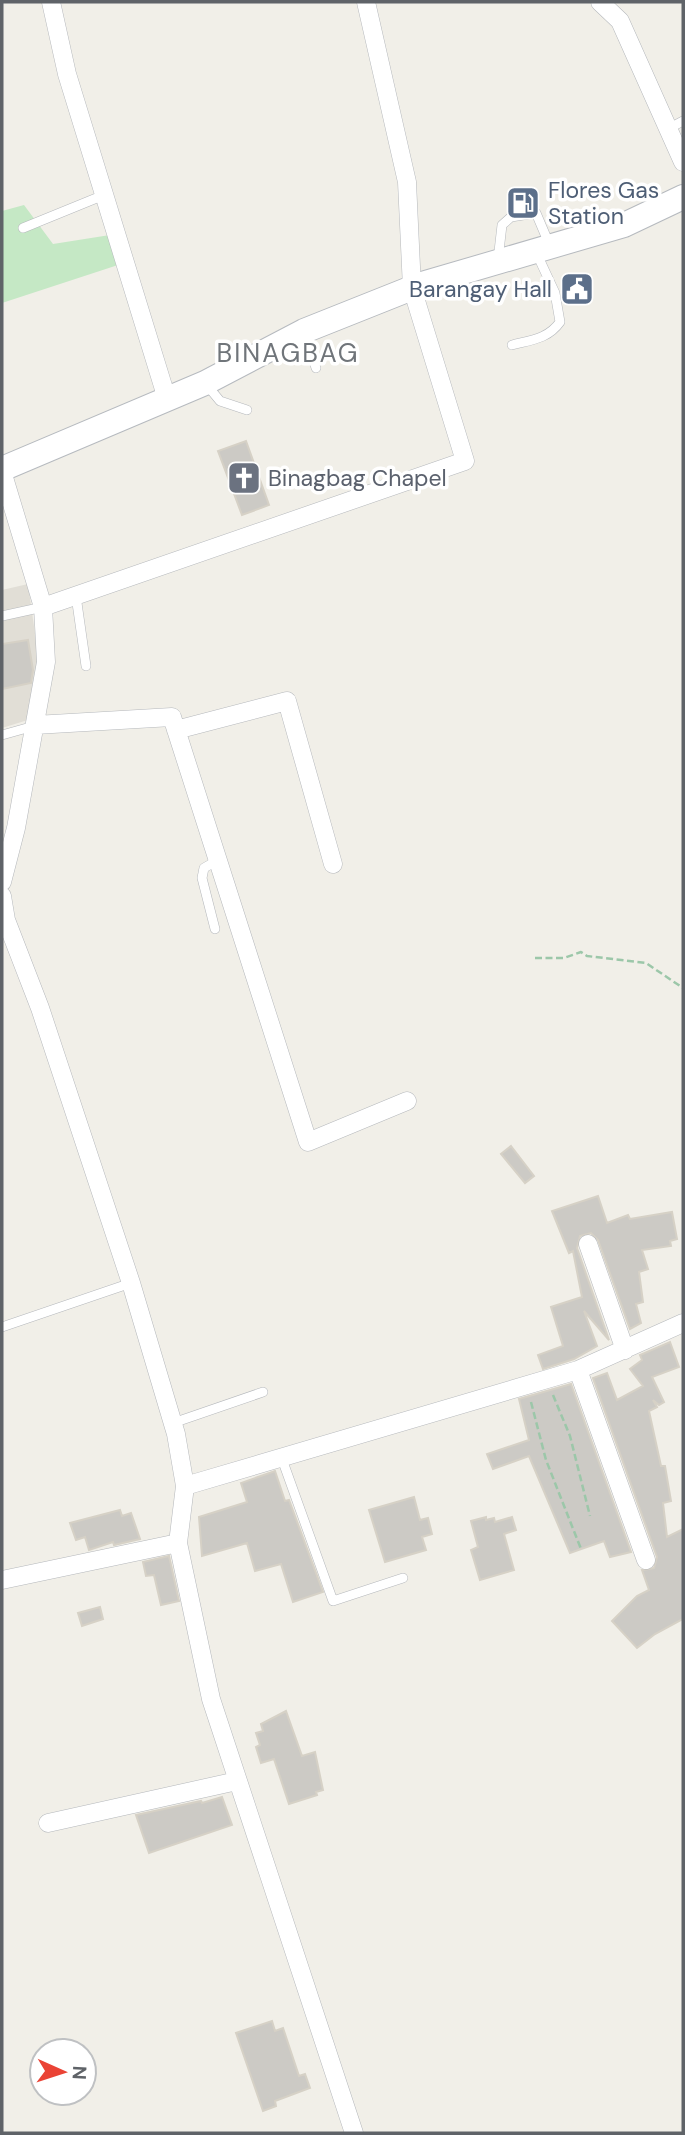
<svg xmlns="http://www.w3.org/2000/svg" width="685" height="2135" font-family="'DM Sans',sans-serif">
  <rect width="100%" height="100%" fill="#f1efe8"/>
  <path fill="#e1ded6" d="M28,584L40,669L31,719L2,728V590Z"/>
  <path fill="#c5e8c5" d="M24,205L53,244L110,235L118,265L2,303V211Z"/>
  <path fill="#cccac5" stroke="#d6d1c6" stroke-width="2" d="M246,441L269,505L242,515L218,451Z
    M28,640L33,670L31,683L2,689V644Z
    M511,1146L534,1176L525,1183L501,1154Z
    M598,1196L607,1223L628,1215L630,1219L672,1212L677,1239L670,1241L671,1246L642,1250L648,1269L639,1272L643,1302L636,1304L641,1323L630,1329L598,1240L591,1233L580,1236L577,1248L609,1340L584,1311L597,1346L574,1359L543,1369L538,1355L563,1346L551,1307L582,1297L573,1251L569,1253L552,1211Z
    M670,1342L679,1367L652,1377L664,1402L659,1405L653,1400L657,1407L649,1411L661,1466H665L671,1501L663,1503L667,1537L683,1529V1619L655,1634L637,1648L612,1621L637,1596L649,1590L642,1570L654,1568L657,1557L593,1378L607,1373L617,1400L643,1386L630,1369L642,1360L640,1355Z
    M571,1384L631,1552L610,1557L604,1541L570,1553L529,1456L493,1469L487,1454L529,1440L519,1399Z
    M275,1471L285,1501L289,1500L323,1592L293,1602L281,1564L255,1571L247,1543L202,1556L199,1517L247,1502L241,1483Z
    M414,1497L420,1520L428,1518L432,1534L422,1537L426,1550L385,1562L369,1510Z
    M120,1510L122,1516L131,1513L140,1539L114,1545L113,1542L89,1550L85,1537L76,1540L70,1523Z
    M486,1517V1520L494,1518L495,1522L512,1517L516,1530L504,1534L514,1570L480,1580L471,1550L478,1547L471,1521Z
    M169,1556L179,1601L161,1605L154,1575L146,1576L143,1562Z
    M100,1607L103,1619L82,1626L78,1613Z
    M286,1711L302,1756L315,1752L323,1790L316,1792L317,1795L289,1804L274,1759L261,1763L256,1747L260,1745L256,1733L263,1731L261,1724Z
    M222,1797L232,1825L149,1853L136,1815L201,1801L202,1803Z
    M272,2021L275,2031L283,2028L299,2076L305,2074L310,2088L275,2101L276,2106L263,2111L236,2033Z"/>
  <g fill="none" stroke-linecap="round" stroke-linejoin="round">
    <defs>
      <path id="service" d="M668,129L683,121
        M23,228L104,195
        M498,260L502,225L511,217L536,213L550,246
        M305,333L316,368
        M512,345C531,340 548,339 560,322L555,293L536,252
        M206,384L220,401L247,410
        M76,596L86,666
        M2,616L43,607
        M2,735L34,726
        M215,929L202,878L204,868L218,860
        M2,1327L131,1283
        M173,1423L263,1392
        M282,1459L333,1601L403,1578"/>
      <path id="minor" d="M51,2L67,74L167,399
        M600,2L620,21L683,162
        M2,471L43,607L46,662L16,828L2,882
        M43,607L465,461L412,288L407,182L366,2
        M35,725L172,717L308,1142L407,1101
        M176,730L287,701L333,864
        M2,896L6,920L40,1008L131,1283L176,1434L185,1486L178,1543L211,1699L354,2133
        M588,1244L625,1350
        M578,1370L646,1560
        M185,1486L578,1370L683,1323
        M2,1580L178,1543
        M48,1823L237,1781"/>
      <path id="secondary" d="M2,469L205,383L304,331L422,284L624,225L683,197"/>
    </defs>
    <use href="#service" stroke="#b5b8bc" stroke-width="10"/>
    <use href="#minor" stroke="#b5b8bc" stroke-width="19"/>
    <use href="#secondary" stroke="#b6babf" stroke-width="26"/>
    <path stroke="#9cc7a9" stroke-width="2.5" stroke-dasharray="7 3.5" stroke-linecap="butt" d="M535,958H564L581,952L587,956L646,963L683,988
      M553,1395L570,1436L590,1516
      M531,1402L546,1460L581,1549"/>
    <use href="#service" stroke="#fff" stroke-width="9"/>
    <use href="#minor" stroke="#fff" stroke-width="18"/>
    <use href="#secondary" stroke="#fff" stroke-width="24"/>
  </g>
  <defs>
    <symbol id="fuel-square" viewBox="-11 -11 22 22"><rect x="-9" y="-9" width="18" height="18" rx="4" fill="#5c6f8a" stroke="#fff"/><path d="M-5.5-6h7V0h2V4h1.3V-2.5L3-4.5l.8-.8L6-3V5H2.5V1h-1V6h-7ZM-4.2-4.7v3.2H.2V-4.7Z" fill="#fff"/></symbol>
    <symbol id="civic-square" viewBox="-11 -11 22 22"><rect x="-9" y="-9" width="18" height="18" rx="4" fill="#5c6f8a" stroke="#fff"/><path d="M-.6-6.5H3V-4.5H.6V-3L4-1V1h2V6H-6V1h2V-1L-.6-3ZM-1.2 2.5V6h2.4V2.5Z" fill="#fff"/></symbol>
    <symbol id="church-square" viewBox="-11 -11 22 22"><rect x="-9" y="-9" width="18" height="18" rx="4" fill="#6b7280" stroke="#fff"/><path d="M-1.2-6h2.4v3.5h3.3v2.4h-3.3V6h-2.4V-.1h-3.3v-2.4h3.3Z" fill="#fff"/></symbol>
  </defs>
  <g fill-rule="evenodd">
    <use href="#fuel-square" x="504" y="184" width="38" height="38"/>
    <use href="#civic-square" x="558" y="270" width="38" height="38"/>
    <use href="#church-square" x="225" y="459" width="38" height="38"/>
  </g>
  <g text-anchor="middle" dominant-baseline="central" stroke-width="7" stroke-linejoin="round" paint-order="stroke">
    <g font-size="23" fill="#4e5e75" stroke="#fff" text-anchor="start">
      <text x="548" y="190">Flores Gas<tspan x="548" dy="26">Station</tspan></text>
      <text x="552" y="289" text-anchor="end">Barangay Hall</text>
    </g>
    <g font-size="23" fill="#5b616d" stroke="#fff" text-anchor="start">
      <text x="268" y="478">Binagbag Chapel</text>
    </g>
    <g font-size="26" letter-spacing="2" fill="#70757a" stroke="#fff">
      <text x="288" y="353">BINAGBAG</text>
    </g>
  </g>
  <rect width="685" height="2135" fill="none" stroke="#5f6368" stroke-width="7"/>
  <g transform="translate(63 2072) rotate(93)"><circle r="33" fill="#ffffff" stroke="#bfc1c3" stroke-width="2"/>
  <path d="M0-5L12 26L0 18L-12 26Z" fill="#ea4335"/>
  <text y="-10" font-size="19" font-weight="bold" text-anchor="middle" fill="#5f6368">N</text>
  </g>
</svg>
